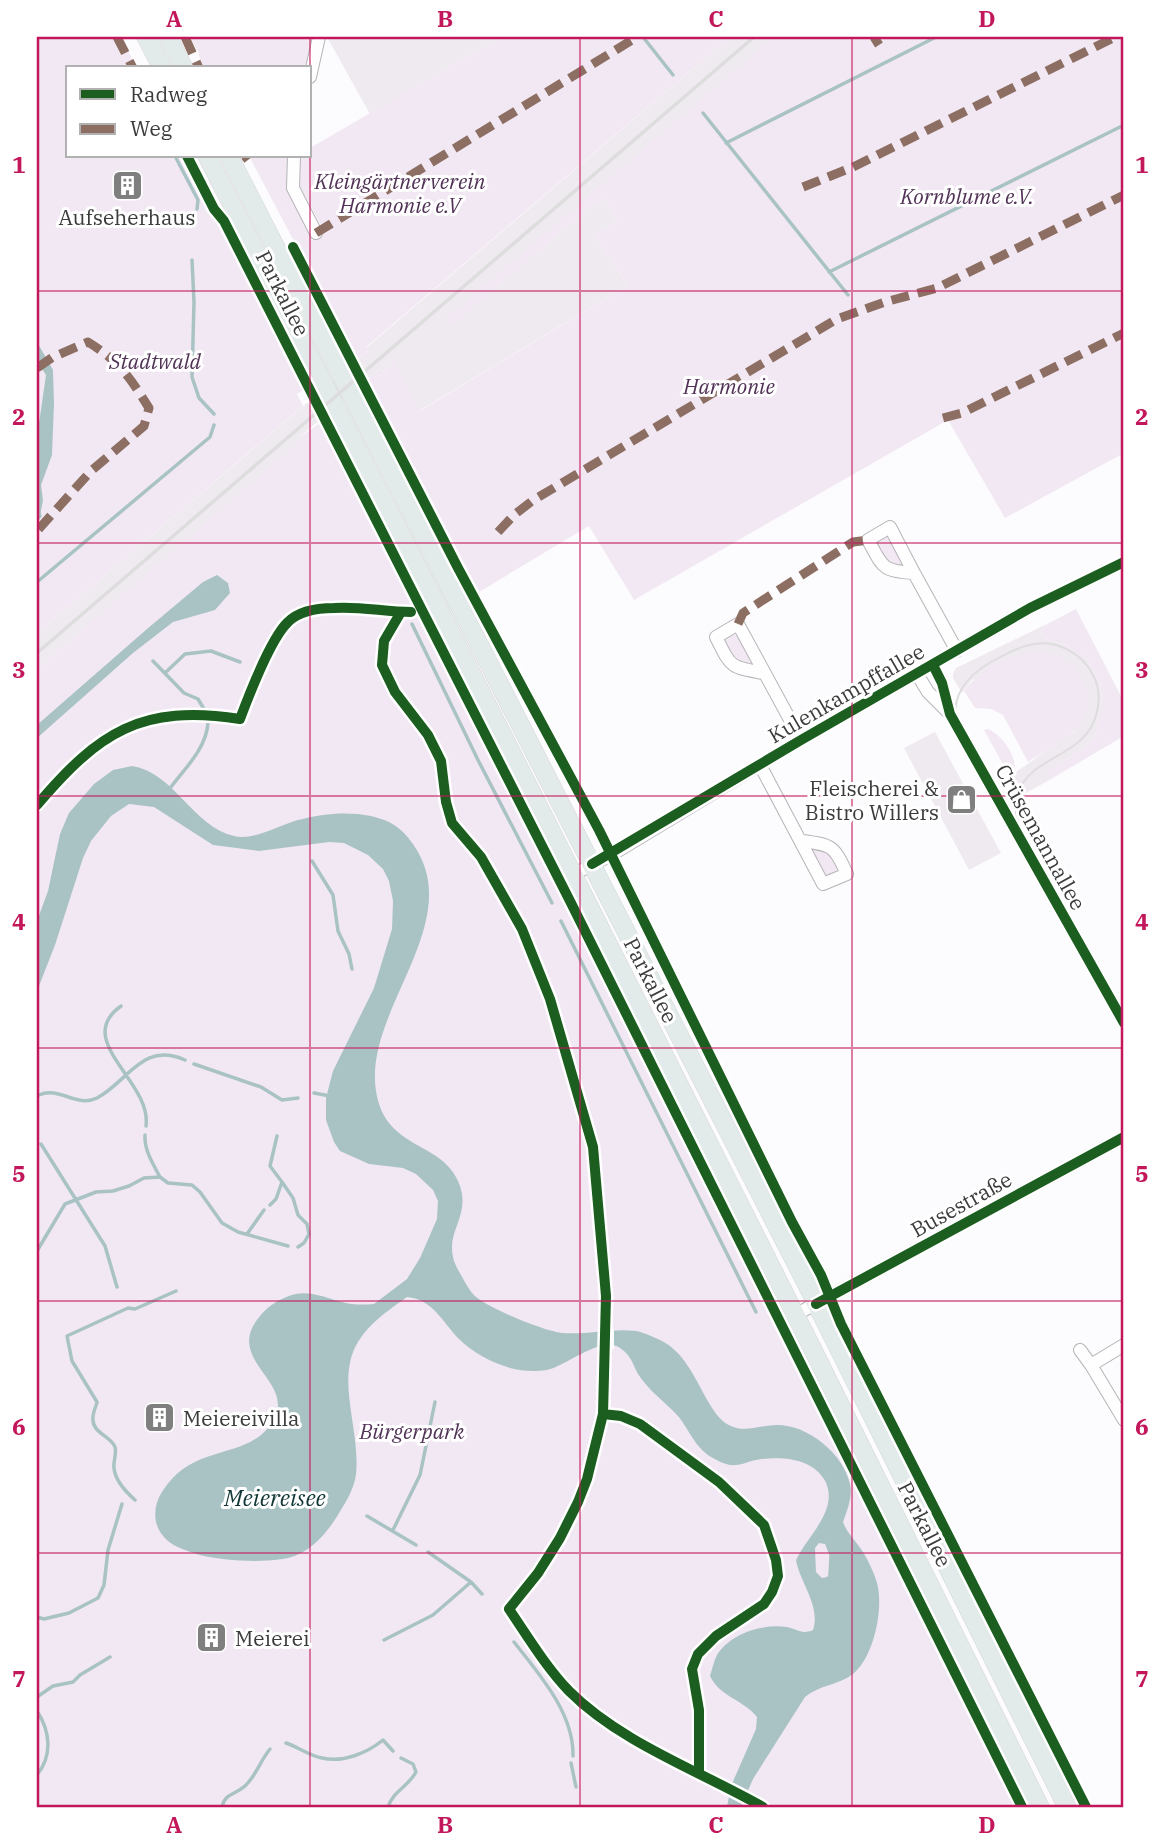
<svg xmlns="http://www.w3.org/2000/svg" width="1161" height="1844" font-family="'IBM Plex Serif',serif">
  <rect width="100%" height="100%" fill="#fcfbfd"/>
  <path fill="#efeaf0" d="M327,37H501L370,114Z
    M730,37H775L453,324L602,197L617,221L595,236L628,285L419,411L394,363L382,372L380,369L301,436L302,440L162,562L37,669V633L368,351L366,348Z
    M1049,623L1040,632L1044,639L1063,644L1088,660L1100,683L1102,700L1095,736L1078,752L1047,772L1051,779L1024,794L1023,798L1011,779L1016,772L1076,730L973,679L962,693L953,678V673L956,668Z
    M935,732L1001,853L969,870L904,748Z"/>
  <path fill="#f2e8f3" d="M37,37H121L137,68H68V156H183L301,387L305,389L297,394L303,406L37,633Z
    M190,37H312L305,68H202L198,51Z
    M501,37H730L366,347L368,351L357,360L249,156H289L312,236L324,231L299,184V156H310V148Z
    M774,37H1124V453L1005,518L948,420L634,600L589,526L479,592L368,379L380,369L383,372L394,362L420,411L628,285L595,236L617,221L602,197L453,325L446,318Z
    M321,422L748,1263L1020,1807H37V669L301,440L300,437Z
    M887,536L903,562L904,566L888,563L876,541Z
    M1076,609L1124,702V736L1051,779L1046,772L1078,752L1095,736L1102,700L1100,683L1088,660L1063,644L1044,639L1040,632L1049,623Z
    M733,634L738,636L752,662L750,664L733,658L724,644L725,639Z
    M1038,651C1045,653 1054,654 1060,657C1087,671 1099,709 1074,731C1061,743 1043,752 1028,762L1003,715L991,709L975,708L964,691C982,667 1010,655 1038,651Z
    M988,729C1004,736 1023,763 1011,779L984,730Z
    M814,848L832,854C836,864 842,876 826,876L811,849Z"/>
  <path fill="#a9c3c4" fill-rule="evenodd" d="M37,342L53,370L54,403L52,455L41,485L43,500L40,516L37,513V437L46,375L37,361Z
    M217,575L228,583L230,593L215,610L173,622L133,653L37,738V725L147,629L203,582Z
    M132,766C175,773 192,826 234,836C254,841 279,825 298,820C321,814 347,811 371,816C391,821 401,827 413,844C468,922 363,1010 376,1091C385,1152 445,1140 460,1186C470,1216 447,1230 453,1257C454,1263 458,1270 461,1275C465,1282 470,1292 476,1297C491,1309 543,1331 562,1333C586,1335 613,1328 636,1331C643,1332 653,1337 660,1340C697,1357 704,1415 731,1426C745,1433 761,1425 777,1425C808,1425 843,1453 850,1484C853,1496 847,1511 843,1522C847,1533 855,1540 861,1549C867,1558 874,1572 877,1583C884,1608 874,1657 853,1674C839,1685 819,1685 805,1697L753,1779L741,1807H727L731,1786L756,1729L757,1717C744,1700 720,1697 710,1676C712,1669 714,1661 717,1655C730,1634 763,1623 787,1627C798,1629 801,1635 813,1630C821,1606 800,1583 796,1560C808,1535 841,1508 824,1479C810,1457 779,1456 756,1460C749,1461 742,1465 736,1465C726,1466 719,1461 711,1457C694,1446 690,1431 678,1416C665,1402 648,1390 638,1374C632,1363 631,1355 620,1348C601,1335 567,1366 547,1370C535,1372 521,1371 510,1368C491,1362 473,1353 459,1339C443,1323 433,1299 407,1297C383,1314 356,1332 350,1363C343,1395 360,1439 356,1474C355,1485 348,1499 342,1508C332,1526 318,1545 299,1554C279,1565 223,1561 200,1555C181,1549 162,1544 156,1522C154,1511 156,1501 162,1492C192,1444 241,1460 268,1428C306,1383 220,1363 260,1316C269,1305 282,1297 296,1294C312,1291 326,1298 342,1302C352,1305 363,1305 374,1304L407,1279L420,1258L437,1219L438,1201L433,1190L416,1174L403,1168L369,1164L340,1151L334,1142L326,1120V1098L333,1071L374,988L392,929L393,901L389,881L383,869L368,855L344,843L329,842L259,851L213,845L154,807L129,804L111,816L91,841L83,858L55,945L37,991V921L48,891L60,834L69,813L94,784L113,770ZM819,1543L825,1544L831,1559L832,1570L827,1577L822,1578L816,1572L815,1548Z"/>
  <path fill="#fcfbfd" d="M614,1329V1349H598V1330Z
    M729,1781L751,1792L745,1805L726,1795Z"/>
  <g fill="none" stroke-linecap="round" stroke-linejoin="round">
    <path stroke="#a9c3c4" stroke-width="3.5" d="M643,37L673,75
      M703,113L848,295
      M726,143L936,37
      M175,156L198,200L197,209
      M192,260L194,302L192,377L199,398L214,414
      M829,272L1124,125
      M37,509L40,516L37,519
      M37,582L210,437L214,425
      M412,624L478,760L552,903
      M153,661L184,693L198,699L204,709
      M165,673L185,654L211,651L240,662
      M168,791C183,770 206,750 208,723
      M312,861L333,895L338,931L349,954L352,969
      M561,921L756,1312
      M121,1006C72,1041 152,1081 146,1126
      M194,1064L261,1087L282,1100L298,1098
      M314,1093L330,1096
      M39,1095C59,1086 77,1108 97,1098C129,1081 142,1041 185,1060
      M145,1135C144,1150 153,1164 160,1177
      M41,1144L105,1246L117,1287
      M282,1182L293,1198L298,1215L307,1224L309,1234L304,1243L298,1247
      M270,1205L276,1199L282,1182L270,1166L277,1136
      M247,1234L264,1210
      M37,1251L65,1204L96,1192L113,1191L129,1186L144,1178L160,1177L168,1183L192,1185L200,1192L222,1223L238,1232L288,1246
      M135,1500C126,1492 115,1480 114,1468C113,1461 117,1454 115,1447C111,1436 91,1433 93,1417C93,1412 96,1407 97,1402L72,1361L67,1336L128,1308L135,1309L176,1291
      M367,1516L416,1545
      M393,1530L420,1475L435,1402
      M428,1552L471,1582L482,1594
      M830,1576L831,1556
      M37,1617L44,1619L69,1613L98,1598L104,1585L108,1550L122,1504
      M384,1640L433,1615L471,1582
      M514,1642C539,1674 574,1713 573,1756
      M37,1697L53,1686L73,1682L80,1675L110,1657
      M37,1711C50,1731 53,1755 37,1775
      M286,1743C298,1747 310,1756 322,1758C343,1763 367,1753 383,1740L393,1751
      M571,1763L576,1787
      M222,1807C225,1793 235,1795 245,1786C256,1776 260,1761 270,1749
      M388,1807C393,1791 408,1787 416,1772L413,1764L401,1758"/>
    <defs>
      <path id="minor" d="M310,77L319,37
        M294,156L293,188L316,233
        M890,527L914,573C881,571 883,567 868,540Z
        M914,573L957,651
        M933,665L942,683L950,714L1124,1023
        M763,673C729,667 731,667 716,637L738,624L801,740
        M917,674L928,692L950,714
        M760,765L823,884L847,874C834,846 833,845 802,841
        M572,875L611,855L801,740L1030,608L1124,562
        M795,1315L1124,1137
        M1124,1345L1091,1365L1124,1420
        M1080,1350L1091,1365"/>
      <path id="primary" d="M146,37L162,68
        M168,37L184,68
        M207,156L437,605L810,1344L1040,1807
        M229,156L806,1283L1067,1807"/>
    </defs>
    <use href="#minor" stroke="#b5b4b6" stroke-width="14"/>
    <use href="#primary" stroke="#d7d6d7" stroke-width="19"/>
    <use href="#minor" stroke="#fffeff" stroke-width="12"/>
    <use href="#primary" stroke="#e2eaea" stroke-width="18"/>
    <path stroke="#deddde" stroke-width="2" d="M1024,840C1019,825 1012,810 1018,793C1030,755 1087,758 1097,712C1100,699 1099,686 1093,675C1085,659 1070,648 1052,644C1030,640 1010,652 991,662C965,677 951,696 956,727L1081,957L1124,1030"/>
    <path stroke="#deddde" stroke-width="3.5" d="M37,653L754,37"/>
    <path stroke="#8d6e63" stroke-width="9" stroke-dasharray="18 9" stroke-linecap="butt" d="M117,37L133,68
      M185,37L199,68
      M874,37L879,45
      M245,156L248,160
      M803,187L853,167L1115,37
      M316,233L637,37
      M37,368L53,357L88,342C120,362 129,376 149,408L144,426L91,471L37,531
      M943,418L962,413L1124,333
      M498,532L514,515L532,501L837,319L885,302L937,288L1124,195
      M738,624L743,613L853,542L868,540"/>
    <defs>
      <path id="cycleway" d="M187,156L214,209L224,221L570,901L1022,1807
        M293,247L458,568L599,830L792,1222L821,1275L841,1324L1086,1807
        M401,612L384,641L382,665L395,692L428,735L441,761L446,802L452,823L481,857L522,929L550,999L593,1147L606,1296L603,1414L587,1479L578,1502L560,1538L538,1573L509,1609C528,1637 546,1667 569,1691C621,1743 700,1771 763,1807
        M933,665L942,683L950,714L1124,1023
        M37,805C99,732 141,704 240,719C249,695 271,638 288,622C300,610 319,608 334,608C360,606 385,612 411,612
        M592,864L801,740L1030,608L1124,562
        M816,1304L1124,1137
        M603,1414L621,1416L640,1424L719,1482L764,1525L776,1560L778,1576L772,1592L764,1604L716,1636L698,1654L692,1669L699,1710V1773"/>
    </defs>
    <use href="#cycleway" stroke="#fff" stroke-width="15"/>
    <use href="#cycleway" stroke="#1b5e20" stroke-width="10"/>
  </g>
  <path fill="none" stroke="#c2185b" stroke-width="2" stroke-opacity="0.55" d="M310,37V68M580,37V1807M852,37V1807M310,156V1807M37,291H1124M37,543H1124M37,796H1124M37,1048H1124M37,1301H1124M37,1553H1124"/>
  <defs>
    <symbol id="building-square" viewBox="-11 -11 22 22"><rect x="-9" y="-9" width="18" height="18" rx="4" fill="#807f80" stroke="#fff"/><path d="M-4-6H4V6H1V3H-1V6H-4ZM-2.5-4.3h1.7v1.8h-1.7ZM.8-4.3h1.7v1.8H.8ZM-2.5-1h1.7V.8h-1.7ZM.8-1h1.7V.8H.8Z" fill="#fff"/></symbol>
    <symbol id="shop-square" viewBox="-11 -11 22 22"><rect x="-9" y="-9" width="18" height="18" rx="4" fill="#807f80" stroke="#fff"/><path d="M-5-2.5h2.3a2.7 3.5 0 0 1 5.4 0H5L5.5 6h-11ZM-1.5-2.5h3a1.5 2.3 0 0 0-3 0Z" fill="#fff"/></symbol>
  </defs>
  <g fill-rule="evenodd">
    <use href="#building-square" x="110" y="168" width="35" height="35"/>
    <use href="#shop-square" x="944" y="782" width="35" height="35"/>
    <use href="#building-square" x="142" y="1400" width="35" height="35"/>
    <use href="#building-square" x="194" y="1620" width="35" height="35"/>
  </g>
  <g text-anchor="middle" dominant-baseline="central" stroke-width="6" stroke-linejoin="round" paint-order="stroke">
    <g font-size="21" font-style="italic" fill="#513256" stroke="#fff">
      <text x="400" y="181">Kleingärtnerverein<tspan x="400" dy="24">Harmonie e.V</tspan></text>
      <text x="967" y="196">Kornblume e.V.</text>
      <text x="155" y="361">Stadtwald</text>
      <text x="729" y="386">Harmonie</text>
      <text x="412" y="1431">Bürgerpark</text>
    </g>
    <g font-size="21" fill="#3d3c3d" stroke="#fff" text-anchor="start">
      <text x="127" y="217" text-anchor="middle">Aufseherhaus</text>
      <text x="939" y="788" text-anchor="end">Fleischerei &amp;<tspan x="939" dy="24">Bistro Willers</tspan></text>
      <text x="183" y="1418">Meiereivilla</text>
      <text x="235" y="1638">Meierei</text>
    </g>
    <g font-size="21" fill="#3d3c3d" stroke="#fff">
      <text transform="translate(283 293) rotate(63)">Parkallee</text>
      <text transform="translate(846 693) rotate(-30)">Kulenkampffallee</text>
      <text transform="translate(1041 837) rotate(61)">Crüsemannallee</text>
      <text transform="translate(651 980) rotate(63)">Parkallee</text>
      <text transform="translate(961 1204) rotate(-29)">Busestraße</text>
      <text transform="translate(925 1524) rotate(63)">Parkallee</text>
    </g>
    <g font-size="23" font-style="italic" fill="#103636" stroke="#fff">
      <text x="275" y="1497">Meiereisee</text>
    </g>
  </g>
  <rect width="1161" height="1844" fill="none" stroke="#ffffff" stroke-width="77"/>
  <rect x="66" y="66" width="245" height="91" fill="#ffffff" stroke="#b1b1b1" stroke-width="2"/>
  <rect x="80" y="89" width="35" height="10" fill="#1b5e20" stroke="#b1b1b1" stroke-width="2"/>
  <text x="130" y="102" font-size="21" fill="#3d3c3d">Radweg</text>
  <rect x="80" y="124" width="35" height="10" fill="#8d6e63" stroke="#b1b1b1" stroke-width="2"/>
  <text x="130" y="136" font-size="21" fill="#3d3c3d">Weg</text>
  <rect x="38" y="38" width="1084" height="1768" fill="none" stroke="#c2185b" stroke-width="2.5"/>
  <g font-size="23" text-anchor="middle" font-weight="bold" fill="#c2185b">
    <text x="174" y="27">A</text>
    <text x="445" y="27">B</text>
    <text x="716" y="27">C</text>
    <text x="987" y="27">D</text>
    <text x="19" y="173">1</text>
    <text x="1142" y="173">1</text>
    <text x="19" y="425">2</text>
    <text x="1142" y="425">2</text>
    <text x="19" y="678">3</text>
    <text x="1142" y="678">3</text>
    <text x="19" y="930">4</text>
    <text x="1142" y="930">4</text>
    <text x="19" y="1182">5</text>
    <text x="1142" y="1182">5</text>
    <text x="19" y="1435">6</text>
    <text x="1142" y="1435">6</text>
    <text x="19" y="1687">7</text>
    <text x="1142" y="1687">7</text>
    <text x="174" y="1833">A</text>
    <text x="445" y="1833">B</text>
    <text x="716" y="1833">C</text>
    <text x="987" y="1833">D</text>
  </g>
</svg>
